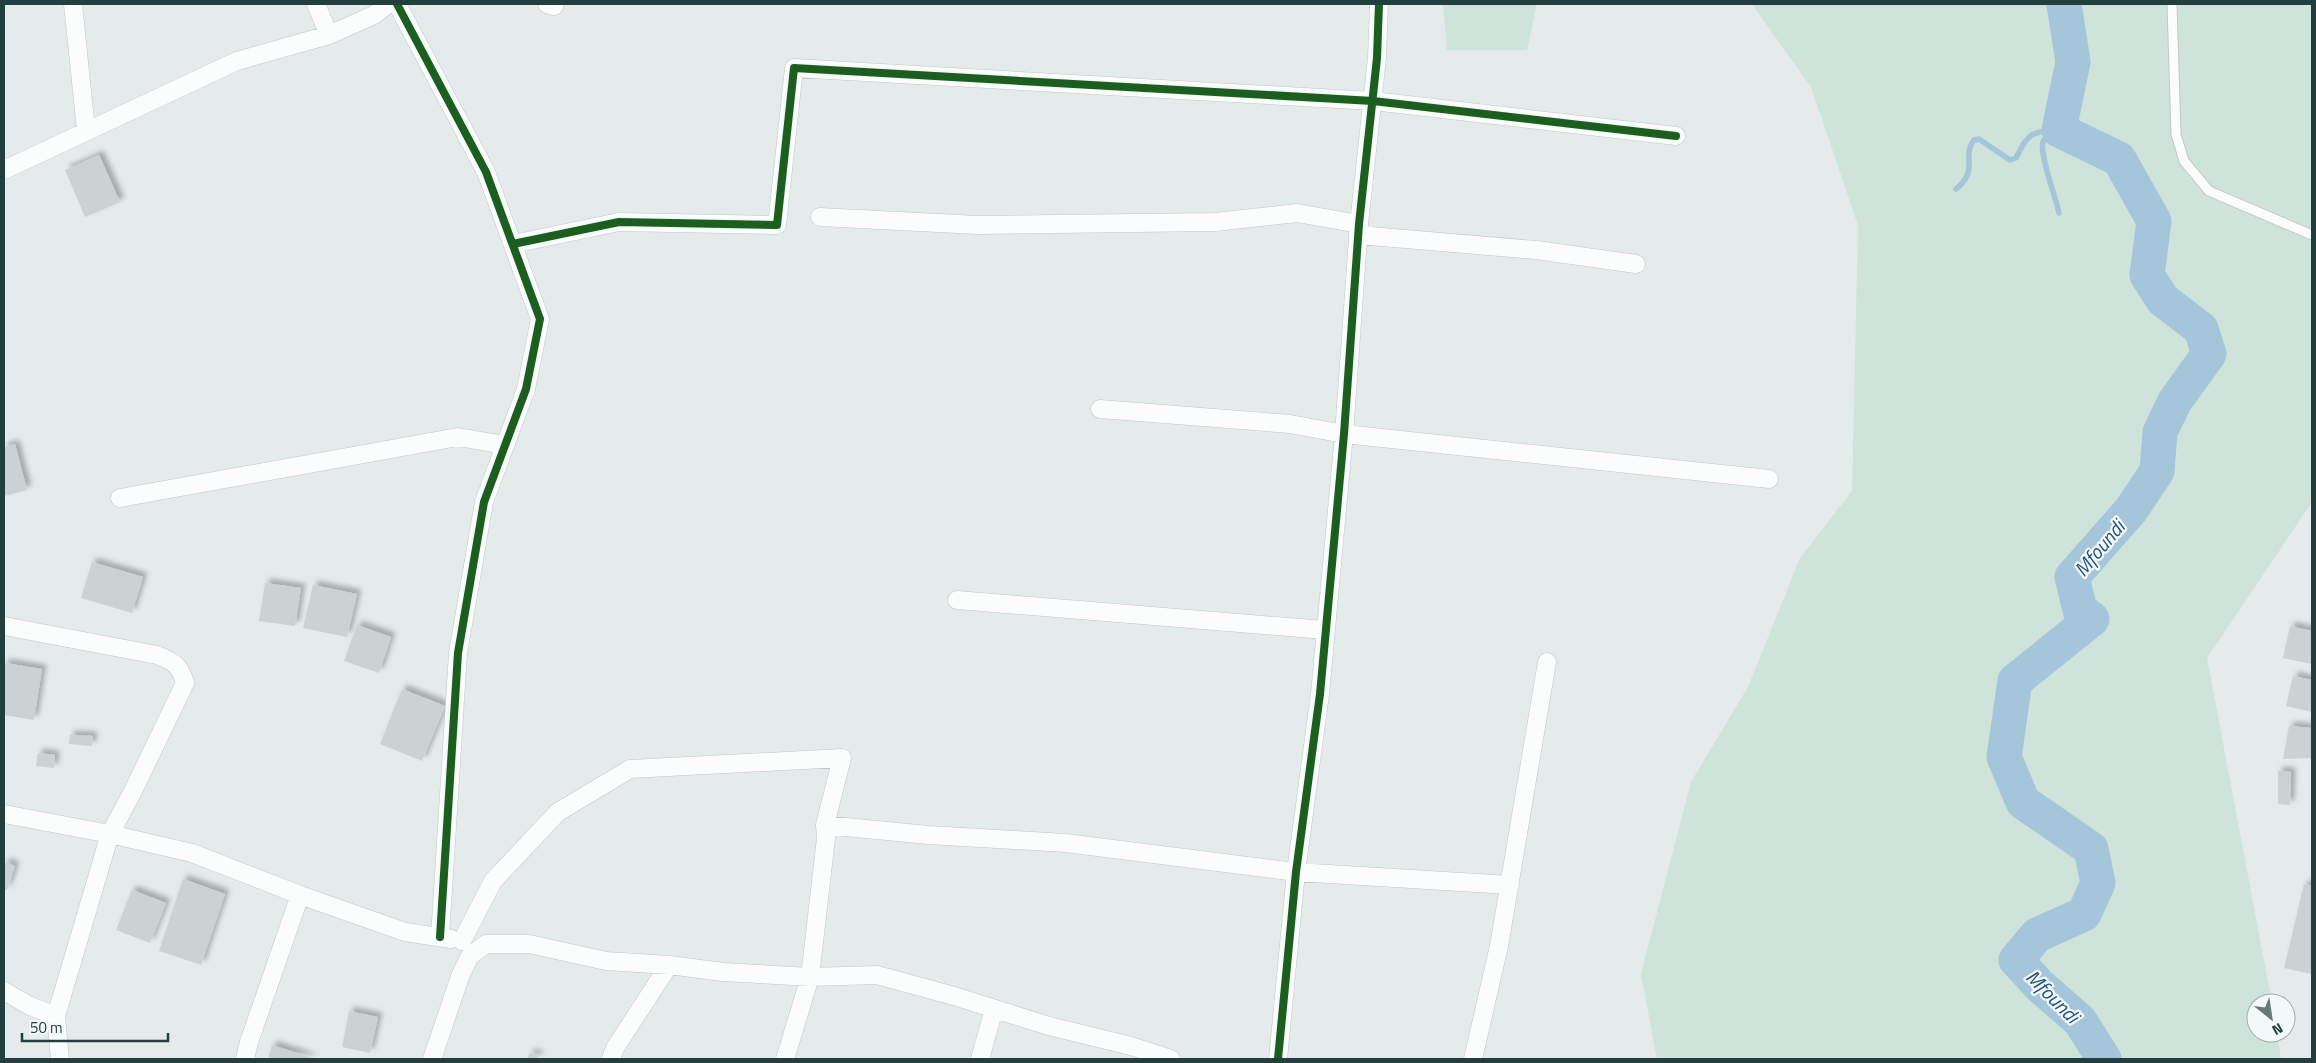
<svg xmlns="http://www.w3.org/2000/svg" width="2316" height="1063" font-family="'Titillium Web',sans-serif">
  <defs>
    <filter id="shadow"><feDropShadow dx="4.5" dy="-4.5" stdDeviation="2.5" flood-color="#0004"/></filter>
  </defs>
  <rect width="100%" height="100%" fill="#e5eaea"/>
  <path fill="#cee3da" d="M1443,4H1537L1527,50H1447Z
    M1752,4H2312V502L2207,658L2272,1003H2256V1033H2277L2281,1059H1657L1641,974L1691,782L1748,687L1800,558L1852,491L1858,225L1811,87Z"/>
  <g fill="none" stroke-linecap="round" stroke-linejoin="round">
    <path stroke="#a5c5da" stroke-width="5.5" d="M1956,189C1980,170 1961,156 1974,140L1979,139L2010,160L2016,158C2027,137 2028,132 2054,130C2050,133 2045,137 2043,142C2039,154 2056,198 2059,213"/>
    <path stroke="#a5c5da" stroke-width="35" d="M2064,4L2073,62L2059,130L2119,159L2154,221L2147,275L2163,300L2201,329L2209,354L2175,401L2160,432L2157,471L2131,510L2072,577L2080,610L2092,619L2015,681L2004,757L2023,802L2091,849L2098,883L2084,914L2037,935L2016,960L2040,986L2080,1021L2104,1059"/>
  </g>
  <path fill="#ccd2d1" filter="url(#shadow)" d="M99,155L120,202L85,217L65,170Z
    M15,444L27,490L4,496V447Z
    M92,562L143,577L132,613L81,598Z
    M265,583L301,588L295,626L259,621Z
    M313,585L357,594L347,637L303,628Z
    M357,625L391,637L379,673L344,661Z
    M2290,626L2312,631V664L2283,658Z
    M4,663L42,669L34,720L4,715Z
    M2293,676L2312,680V712L2286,706Z
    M402,689L445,706L422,761L380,744Z
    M2289,726L2312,728V758L2283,759Z
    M70,735L93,736L92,746L69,744Z
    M38,753L55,755L54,768L36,766Z
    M2278,771L2291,772L2290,805L2278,804Z
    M4,862L15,866L7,890L4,889Z
    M183,879L225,894L201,965L159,951Z
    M2304,884L2312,886L2311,974L2284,968Z
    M132,890L166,903L150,943L116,930Z
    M349,1011L378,1017L370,1053L342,1047Z
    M272,1045L315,1059H268Z
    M529,1053L539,1055L537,1059H528Z"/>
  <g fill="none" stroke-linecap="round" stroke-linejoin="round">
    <defs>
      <path id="lane" d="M2172,4L2176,134L2184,161L2209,191L2312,235"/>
      <path id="street" d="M73,4L86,130
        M316,4L329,35
        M397,4L486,172L540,319L526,389L484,502L458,653L440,937
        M547,4L554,6L555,4
        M4,170L237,61L329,35L374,15L388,4
        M820,217L978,225L1215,222L1297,213L1359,224
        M1358,235L1536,250L1636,264
        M513,244L619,222L777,225L794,68L1373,101L1676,136
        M1100,409L1290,424L1344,434L1769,479
        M120,498L458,437L505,445
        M957,600L1325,630
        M4,626L157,655C174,662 180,665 185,683L133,791L110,834L56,1016L60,1059
        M4,814L110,834L192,853L300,895L405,932L451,939
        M825,825L928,835L1066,843L1296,872L1510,885
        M462,941L493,881L558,812L630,769L842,758L825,825L826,838L810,977L785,1059
        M4,991L30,1006L56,1016
        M245,1059L249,1042L300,895
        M432,1059L461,974L470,956L486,944H529L606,961L669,965L723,972L810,977L877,975L954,996L1049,1026L1131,1046L1171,1059
        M611,1059L615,1048L669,965
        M980,1059L994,1009
        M1278,1059L1296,872L1320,694L1344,434L1359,224L1377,58L1379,4
        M1473,1059L1499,946L1547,662"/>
    </defs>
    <use href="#lane" stroke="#c2c7c7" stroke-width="11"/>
    <use href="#street" stroke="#c2c7c7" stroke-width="19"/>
    <use href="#lane" stroke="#fbfcfc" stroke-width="9"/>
    <use href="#street" stroke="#fbfcfc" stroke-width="18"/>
    <defs>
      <path id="cycleway" d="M397,4L486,172L540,319L526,389L484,502L458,653L440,937
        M513,244L619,222L777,225L794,68L1373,101L1676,136
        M1278,1059L1296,872L1320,694L1344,434L1359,224L1377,58L1379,4"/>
    </defs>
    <use href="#cycleway" stroke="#f3f9f8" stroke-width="11"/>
    <use href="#cycleway" stroke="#1b5e20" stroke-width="8"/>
  </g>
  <g text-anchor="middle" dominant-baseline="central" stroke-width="4.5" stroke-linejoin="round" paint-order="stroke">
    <g font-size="20" font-style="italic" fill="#1b537b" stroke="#f3f9f8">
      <text transform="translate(2099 548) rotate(-50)">Mfoundi</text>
      <text transform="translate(2053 996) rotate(45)">Mfoundi</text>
    </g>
  </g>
  <rect width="2316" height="1063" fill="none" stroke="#223e3e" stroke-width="10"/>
  <g transform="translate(2271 1018) rotate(150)"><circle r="24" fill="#f3f9f8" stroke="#9faeae"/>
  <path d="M0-4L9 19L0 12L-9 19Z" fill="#667a7a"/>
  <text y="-8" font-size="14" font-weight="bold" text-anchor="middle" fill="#223e3e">N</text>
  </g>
  <path d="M22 1033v8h146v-8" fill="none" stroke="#223e3e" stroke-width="2.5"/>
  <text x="30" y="1033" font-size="15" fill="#223e3e" stroke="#f3f9f8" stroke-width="4" paint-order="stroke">50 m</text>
</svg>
